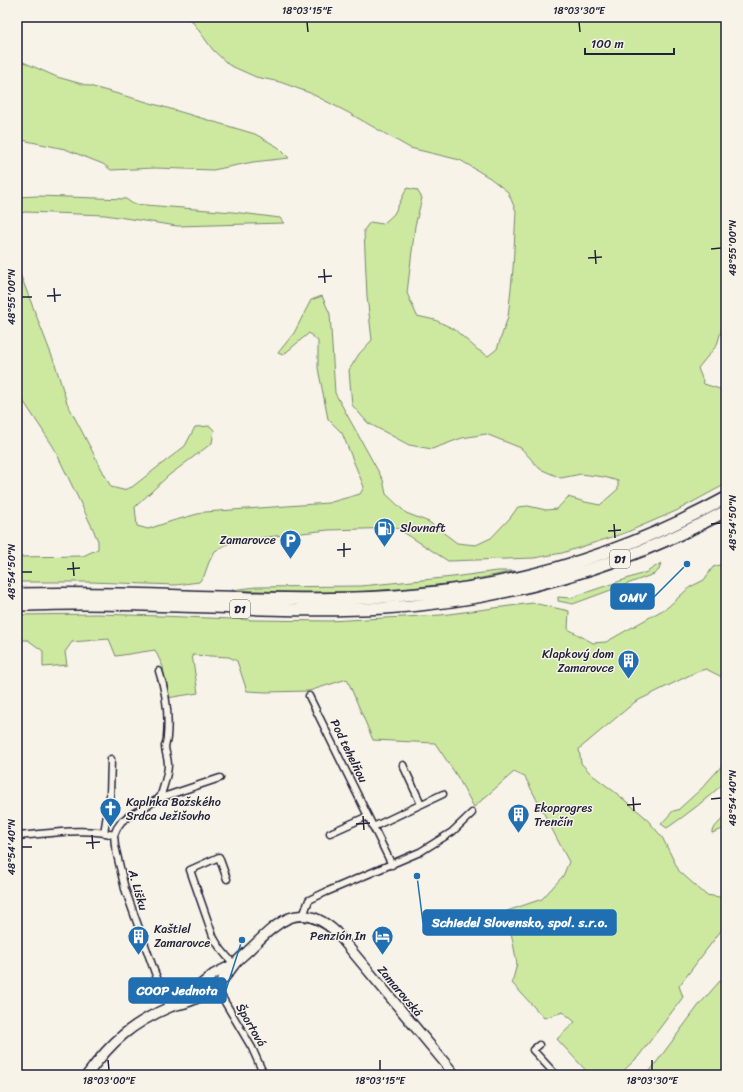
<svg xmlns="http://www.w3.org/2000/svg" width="743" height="1092" font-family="Sriracha,sans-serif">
  <rect width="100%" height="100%" fill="#f7f3e8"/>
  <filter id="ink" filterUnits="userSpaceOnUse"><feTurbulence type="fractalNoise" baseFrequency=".025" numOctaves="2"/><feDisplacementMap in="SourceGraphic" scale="8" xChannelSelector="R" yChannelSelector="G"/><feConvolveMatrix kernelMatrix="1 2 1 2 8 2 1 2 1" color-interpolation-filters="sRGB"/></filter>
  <g filter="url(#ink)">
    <path fill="#cde9a0" stroke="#78866e" d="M189,17H726V314L717,345L698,368L704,384L726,391V484L676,511L625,533L562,553L534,558L448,561L397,528L328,530L233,541L215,551L209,562L204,576L199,582L176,585L90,582H17V557L83,556L98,549V541L93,529L53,446L20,396L17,388V266L55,364L67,403L111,487L123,490L132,487L185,446L195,427L210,426L214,430L212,443L168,476L135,507L137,526L148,529L172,521L205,512L328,503L360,494L364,487L342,433L328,419L318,368V341L309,333L283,355L278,353L294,333L311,300L322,296L330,314L335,393L383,480L386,494L406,513L429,522L457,543L476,545L491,538L510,518L518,507L528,506L546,510L557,509L568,497L585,502L600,505L618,489V481L604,477L581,474L561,478L540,469L521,448L486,434L462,438L432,449L409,445L368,423L352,405L349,370L359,354L372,340L367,296L364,230L370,222L383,224L394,214L407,188L417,190L422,198L415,226L407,293L417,316L435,320L454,329L478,350L488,356L497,349L508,317L513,269L516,211L508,192L490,178L460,160L410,148L349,113L310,93L280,82L256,77L229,65L213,50Z
      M17,61L23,62L57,77L147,102L255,134L278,147L289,158L253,162L213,170L155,168L111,170L103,164L65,149L17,139Z
      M38,196L126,199L133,204L233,212L280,218L284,223L177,226L105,215L25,212L17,214V197Z
      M661,563L659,570L654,574L573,604L558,601V597L570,598L647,572Z
      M726,563V679L706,669L696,672L635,702L579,749L581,763L591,774L616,793L644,816L662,837L679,871L706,895L726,898V924L679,986L683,997L638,1057L619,1075H590L557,1039L575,1022L563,1012L544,1018L512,983L517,964L507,911L542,899L563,876L569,862L525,777L514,772L474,807L457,776L435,743L373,740L347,679L309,691L266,692L247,691L237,661L229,657L192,655L198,693L167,698L163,667L155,650L116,656L109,639L72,642L65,652L67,665L43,667V651L28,640H17V615L97,614L160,616L255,620L329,621L441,615L533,603L569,611L568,629L593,643L606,642L668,607L690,587L704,580L713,567Z
      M497,571H515L462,582L411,588L354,592H289L232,590L256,587L361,586L453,577Z
      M726,761V781C708,798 688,814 667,828L661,824L673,811L678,810L702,788Z
      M726,815V827L723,829L712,833V830Z
      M726,974V1075H647L699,1005Z"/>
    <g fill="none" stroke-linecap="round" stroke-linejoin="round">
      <defs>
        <path id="minor" d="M159,671C166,692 169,715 167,737C167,740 166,743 165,746C165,752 168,758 168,765C168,775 163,788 160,798
          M309,696L392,865
          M403,765L421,804
          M373,827L443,794
          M104,833L110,796L111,759
          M330,833L368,816
          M17,836C47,834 85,827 114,835
          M227,879L219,857L190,870L213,936C218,947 225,955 234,964
          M303,916L309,900L326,892L420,852L452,832L472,813
          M216,987L252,1048L264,1075
          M169,1007L155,973L125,889L115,846L114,835L117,828L122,821L129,816L160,798L220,778
          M539,1045L533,1050L556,1075"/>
        <path id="secondary" d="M178,1003L214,974L234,964
          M87,1075C111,1042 132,1023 170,1007C175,1005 180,1004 185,1003C195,1000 206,994 214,988C224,980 227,974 234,965C238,959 244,955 249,950C261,939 273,925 289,918C307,911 323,920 336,932L455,1075"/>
        <path id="motorway" d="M17,594C73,593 129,594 185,596C263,598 341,602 418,594C526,584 631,550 726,498
          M17,605C36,605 56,604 75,604C179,603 282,614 385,608C504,600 621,568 726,511"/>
      </defs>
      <use href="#minor" stroke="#22223b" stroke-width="9"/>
      <use href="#secondary" stroke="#22223b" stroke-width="12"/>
      <use href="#motorway" stroke="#22223b" stroke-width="14"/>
      <use href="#minor" stroke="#f7f3e8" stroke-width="6"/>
      <use href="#secondary" stroke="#f7f3e8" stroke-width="9"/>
      <use href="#motorway" stroke="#f7f3e8" stroke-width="11"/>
    </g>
  </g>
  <path fill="none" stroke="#22223b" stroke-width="1.5" d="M307,22L308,32M579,22L580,32M711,249L721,248M595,250L596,264M588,258L602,257M324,269L325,283M318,277L332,276M54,288L55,302M47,296L61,295M22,297H32M614,524L615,538M711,524L721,523M608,531L621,530M344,543V557M337,550L351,549M73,562L74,576M67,569L80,568M22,572H32M633,797L634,811M711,799L721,798M627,805L641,804M363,816L364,830M356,824L370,823M92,835L93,849M86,843L100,842M22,847H32M108,1060L109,1070M380,1060V1070M652,1060V1070"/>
  <defs>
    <symbol id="fuel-pin" viewBox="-11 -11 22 30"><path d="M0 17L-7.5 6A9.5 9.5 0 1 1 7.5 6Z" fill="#1f6fb2" stroke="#f7f3e8"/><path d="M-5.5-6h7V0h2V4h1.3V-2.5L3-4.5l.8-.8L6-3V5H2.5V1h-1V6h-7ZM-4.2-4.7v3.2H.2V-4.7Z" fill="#fff"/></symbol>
    <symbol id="parking-pin" viewBox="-11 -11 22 30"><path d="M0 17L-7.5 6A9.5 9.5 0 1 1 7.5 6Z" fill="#1f6fb2" stroke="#f7f3e8"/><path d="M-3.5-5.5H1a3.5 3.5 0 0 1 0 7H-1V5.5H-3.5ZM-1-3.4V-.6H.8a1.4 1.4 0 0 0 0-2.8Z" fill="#fff"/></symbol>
    <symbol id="building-pin" viewBox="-11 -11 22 30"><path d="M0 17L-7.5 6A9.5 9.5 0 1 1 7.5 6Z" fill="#1f6fb2" stroke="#f7f3e8"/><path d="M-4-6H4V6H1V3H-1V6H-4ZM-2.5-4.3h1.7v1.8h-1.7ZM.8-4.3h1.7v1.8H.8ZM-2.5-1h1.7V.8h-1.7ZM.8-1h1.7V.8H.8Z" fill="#fff"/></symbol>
    <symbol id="church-pin" viewBox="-11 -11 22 30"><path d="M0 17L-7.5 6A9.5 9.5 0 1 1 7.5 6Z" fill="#1f6fb2" stroke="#f7f3e8"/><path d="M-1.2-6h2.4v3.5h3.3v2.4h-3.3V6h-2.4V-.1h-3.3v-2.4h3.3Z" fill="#fff"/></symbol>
    <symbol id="hotel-pin" viewBox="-11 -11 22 30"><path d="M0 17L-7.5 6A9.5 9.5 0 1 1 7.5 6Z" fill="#1f6fb2" stroke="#f7f3e8"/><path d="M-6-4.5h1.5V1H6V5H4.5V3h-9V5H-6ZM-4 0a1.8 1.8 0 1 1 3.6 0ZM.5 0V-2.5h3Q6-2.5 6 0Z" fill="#fff"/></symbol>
  </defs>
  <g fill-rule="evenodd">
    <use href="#fuel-pin" x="372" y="516" width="25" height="34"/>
    <use href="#parking-pin" x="278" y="528" width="25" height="34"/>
    <use href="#building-pin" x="616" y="648" width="25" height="34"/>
    <use href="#church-pin" x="98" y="796" width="25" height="34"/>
    <use href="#building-pin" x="506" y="802" width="25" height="34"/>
    <use href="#building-pin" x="126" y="924" width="25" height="34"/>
    <use href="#hotel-pin" x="370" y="924" width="25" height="34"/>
  </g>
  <g text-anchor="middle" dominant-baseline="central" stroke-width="3" stroke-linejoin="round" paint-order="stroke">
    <g fill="#f7f3e8" stroke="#62616f" stroke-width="1">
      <rect x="610" y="550" width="20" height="18" rx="3"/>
      <rect x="230" y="600" width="20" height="18" rx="3"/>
    </g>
    <g font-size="11" font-weight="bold" fill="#22223b">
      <text x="620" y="559">D1</text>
      <text x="240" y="609">D1</text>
    </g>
    <g font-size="12" fill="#22223b" stroke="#f7f3e8" text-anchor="start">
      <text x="400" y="528">Slovnaft</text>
      <text x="276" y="540" text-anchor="end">Zamarovce</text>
      <text x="614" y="654" text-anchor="end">Klapkový dom<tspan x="614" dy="14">Zamarovce</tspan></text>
      <text x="126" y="802">Kaplnka Božského<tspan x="126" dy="14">Srdca Ježišovho</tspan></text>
      <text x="534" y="808">Ekoprogres<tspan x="534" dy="14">Trenčín</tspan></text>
      <text x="154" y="929">Kaštiel<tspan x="154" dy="14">Zamarovce</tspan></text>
      <text x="366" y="936" text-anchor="end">Penzión In</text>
    </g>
    <g font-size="12" fill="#22223b" stroke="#f7f3e8">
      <text transform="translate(349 751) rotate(64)">Pod tehelňou</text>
      <text transform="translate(138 890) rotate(74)">A. Lišku</text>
      <text transform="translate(400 991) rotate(50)">Zamarovská</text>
      <text transform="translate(251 1025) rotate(60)">Športová</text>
    </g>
  </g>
  <path fill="none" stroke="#1f6fb2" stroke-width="1.5" d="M687 564L654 597M417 876L423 923M242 940L226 990"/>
  <g fill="#1f6fb2" stroke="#f7f3e8" stroke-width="1.5">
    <circle cx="687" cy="564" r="4"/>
    <circle cx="417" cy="876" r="4"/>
    <circle cx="242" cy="940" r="4"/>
  </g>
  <g fill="#1f6fb2" stroke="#1f6fb2" stroke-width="1.5">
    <rect x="611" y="584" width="43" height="25" rx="4"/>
    <rect x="423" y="910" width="193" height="25" rx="4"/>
    <rect x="129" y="978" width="97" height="25" rx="4"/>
  </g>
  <g font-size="13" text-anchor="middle" font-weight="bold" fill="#fff">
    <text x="633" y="602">OMV</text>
    <text x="520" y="927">Schiedel Slovensko, spol. s.r.o.</text>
    <text x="177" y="995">COOP Jednota</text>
  </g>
  <rect width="743" height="1092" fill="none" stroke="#f7f3e8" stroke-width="44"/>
  <path d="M585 48v6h89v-6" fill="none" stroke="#22223b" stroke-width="2"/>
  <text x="591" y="48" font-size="12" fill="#22223b" stroke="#f7f3e8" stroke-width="3" paint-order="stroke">100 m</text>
  <rect x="22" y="22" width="699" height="1048" fill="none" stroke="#22223b" stroke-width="1.5"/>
  <g font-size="10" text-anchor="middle" fill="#22223b">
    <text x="307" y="14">18°03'15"E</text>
    <text x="579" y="14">18°03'30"E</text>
    <text transform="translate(732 248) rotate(-90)" y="4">48°55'00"N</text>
    <text transform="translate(11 297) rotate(-90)" y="4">48°55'00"N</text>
    <text transform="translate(732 523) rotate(-90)" y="4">48°54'50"N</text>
    <text transform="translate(11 572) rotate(-90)" y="4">48°54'50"N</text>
    <text transform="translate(732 798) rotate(-90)" y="4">48°54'40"N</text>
    <text transform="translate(11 847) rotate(-90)" y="4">48°54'40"N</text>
    <text x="109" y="1084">18°03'00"E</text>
    <text x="380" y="1084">18°03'15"E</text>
    <text x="652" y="1084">18°03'30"E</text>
  </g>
</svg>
